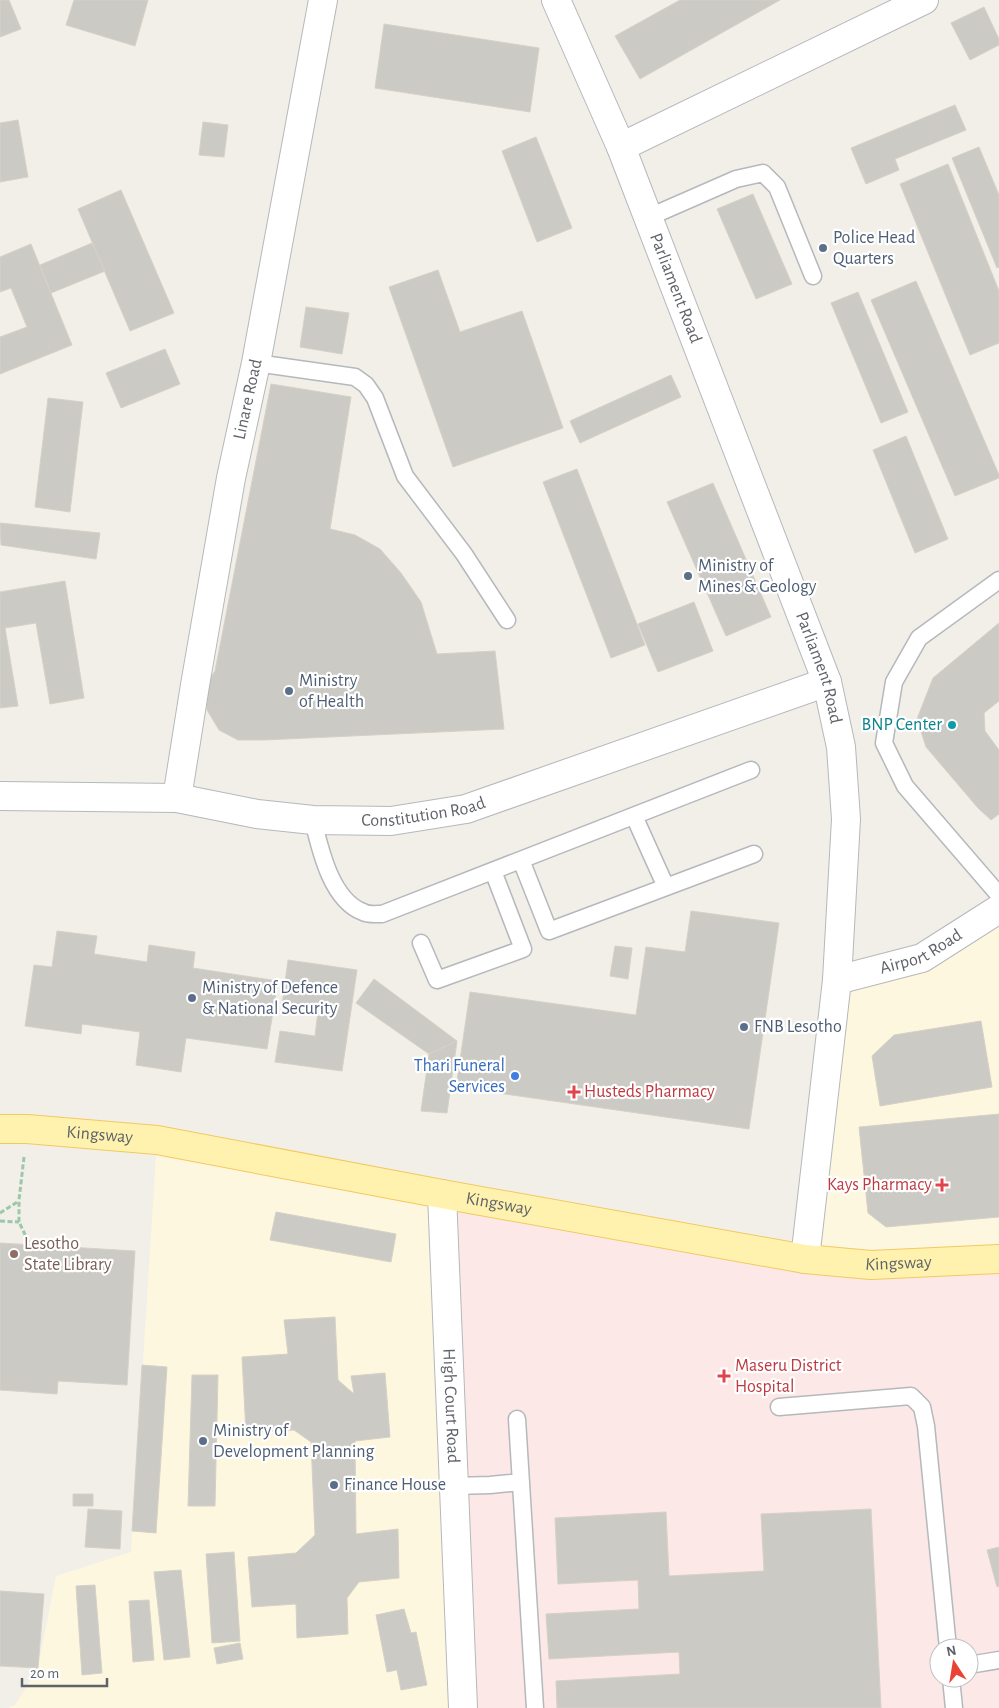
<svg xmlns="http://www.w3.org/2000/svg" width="999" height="1708" font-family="'Alegreya Sans',sans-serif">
  <rect width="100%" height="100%" fill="#f1efe8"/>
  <path fill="#fef7e0" d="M999,909V1259H805L837,980L922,958Z
    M157,1140L442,1194L463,1708H8L15,1705L38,1668L56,1576L131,1552Z"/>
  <path fill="#fce8e6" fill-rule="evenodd" d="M442,1194L771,1254L999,1259V1708H463ZM939,1648H969V1678H939Z"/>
  <path fill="#cccac5" stroke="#d6d1c6" d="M0,0H9L21,29L0,37Z
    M74,0H148L135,46L66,25Z
    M680,0H780L640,79L615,36Z
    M984,7L999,39V45L970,60L951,23Z
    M384,24L539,48L530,112L375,88Z
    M955,105L966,130L895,159L899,170L866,184L851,148Z
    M18,120L28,177L0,182V123Z
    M203,122L228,125L224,157L199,155Z
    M536,137L572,228L537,242L502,151Z
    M979,147L999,195V267L997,268L952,158Z
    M948,164L999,291V343L970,355L900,184Z
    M121,190L174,313L130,331L78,209Z
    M753,194L792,284L756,299L717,209Z
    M92,243L105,271L51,293L40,265Z
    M31,244L72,345L0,374V337L27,327L11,288L0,292V257Z
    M438,270L460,332L522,311L563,428L453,467L389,287Z
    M916,281L999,475V478L955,496L871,300Z
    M858,292L908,412L881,423L831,303Z
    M306,307L349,313L342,354L300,347Z
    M165,349L180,384L121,408L106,373Z
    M671,375L681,397L580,443L570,421Z
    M271,384L351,397L330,529L355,535L380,549L401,573L421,602L437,654L495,651L504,729L264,740H238L219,730L207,710L206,685L215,671Z
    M48,398L83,402L70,512L35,507Z
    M906,436L948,539L915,553L873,450Z
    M577,469L645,645L611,658L543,482Z
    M713,483L771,617L726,636L667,502Z
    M0,523L100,533L96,559L1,545Z
    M65,581L84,698L50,704L36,623L5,628L18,706L0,708V592Z
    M694,602L713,651L658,672L638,624Z
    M999,623V701L984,713L985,731L999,750V814L991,820L978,808L926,747L917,719L933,678Z
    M691,911L779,923L749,1129L456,1087L470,992L636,1015L646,947L685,952Z
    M57,931L97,936L94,954L147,962L149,945L195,952L193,968L278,981L267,1049L186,1038L181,1072L136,1065L140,1032L82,1024L81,1034L25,1026L34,965L52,967Z
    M615,946L632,948L628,979L610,976Z
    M288,960L357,970L342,1071L275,1062L280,1031L315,1036L318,1011L282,1005Z
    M374,979L425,1017L457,1041L429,1054L356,1003Z
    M981,1021L992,1087L880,1106L872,1056L894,1035Z
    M457,1041L447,1113L421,1111L429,1054Z
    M999,1114V1217L886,1227L868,1213L859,1127Z
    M276,1212L396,1234L391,1262L270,1240Z
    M0,1243L135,1251L127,1385L58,1381L57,1394L0,1390Z
    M335,1317L338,1380L354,1394L351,1376L385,1373L390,1437L355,1441L356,1534L398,1529L399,1578L359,1582L347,1598L348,1634L297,1638L296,1604L252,1607L248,1557L296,1553L315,1535L311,1442L294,1430L246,1433L242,1357L288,1354L284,1320Z
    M142,1365L167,1367L156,1533L132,1531Z
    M192,1375H218L215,1506H188Z
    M73,1494H93V1506H73Z
    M88,1509L122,1511L120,1549L85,1547Z
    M871,1509L881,1708H557L556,1681L680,1674L679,1652L549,1659L546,1614L639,1609L638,1580L558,1584L555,1518L666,1512L669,1576L764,1571L761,1514Z
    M999,1547V1586L997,1587L987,1550Z
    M234,1552L240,1641L212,1643L206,1554Z
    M181,1570L190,1657L164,1660L154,1572Z
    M95,1585L102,1673L82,1675L76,1586Z
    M0,1591L44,1594L38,1668L0,1666Z
    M149,1600L154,1660L133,1662L129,1601Z
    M404,1609L411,1633L416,1632L427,1685L401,1690L397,1670L387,1672L376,1615Z
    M240,1643L243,1659L217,1664L214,1648Z"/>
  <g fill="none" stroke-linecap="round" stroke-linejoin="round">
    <defs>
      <path id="service" d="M647,218L736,179L763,173L777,187L813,276
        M256,363L355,377L366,385L375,398L405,476L464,554L507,620
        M999,580L919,638L894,682L884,743L905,786L999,895
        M634,816L666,887
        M313,820C320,849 331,900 363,912C368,915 376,914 382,914L751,770
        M521,860L549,931L754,854
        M421,943L437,980L523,949L493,871
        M779,1407L911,1396L922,1407L926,1426L948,1648
        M517,1419L535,1708
        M454,1486L490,1485L521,1482
        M969,1665L999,1660
        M951,1678L954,1708"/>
      <g id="minor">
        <path id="s1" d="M556,0L621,147L827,682L841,747L846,819L837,980L805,1259"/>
        <path d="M621,147L924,0"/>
        <path id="s2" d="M0,796L177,798L257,814L313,820L391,821L466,809L827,682"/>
        <path id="s3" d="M177,798L195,685L231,478L256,363L323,0"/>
        <path id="s4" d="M837,980L922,958L999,909"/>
        <path id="s5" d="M442,1194L463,1708"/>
      </g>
      <g id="primary">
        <path id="s6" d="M0,1129H27L157,1140L442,1194L805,1259L871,1265L999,1259"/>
      </g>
    </defs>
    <use href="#service" stroke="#b5b8bc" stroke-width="19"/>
    <use href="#minor" stroke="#b5b8bc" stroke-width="30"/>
    <use href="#primary" stroke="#f2c960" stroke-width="30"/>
    <path stroke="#9cc7a9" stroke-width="3" stroke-dasharray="5 2.5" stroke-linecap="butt" d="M24,1157L19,1200V1222L30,1245
      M0,1213L19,1201
      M0,1221L19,1222"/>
    <use href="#service" stroke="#fff" stroke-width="16"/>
    <use href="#minor" stroke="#fff" stroke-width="28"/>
    <use href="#primary" stroke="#fff2af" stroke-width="28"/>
  </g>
  <g fill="#5c6f8a" stroke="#fff" stroke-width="2">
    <circle cx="823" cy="248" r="5"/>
    <circle cx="688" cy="576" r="5"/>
    <circle cx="289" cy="691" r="5"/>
    <circle cx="192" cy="998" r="5"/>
    <circle cx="744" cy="1027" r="5"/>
    <circle cx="203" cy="1441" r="5"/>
    <circle cx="334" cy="1485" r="5"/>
  </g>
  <circle fill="#0f9aa8" stroke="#fff" stroke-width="2" cx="952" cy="725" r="5"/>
  <circle fill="#3f7fe0" stroke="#fff" stroke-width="2" cx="515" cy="1076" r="5"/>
  <g fill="#e0444e" stroke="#fff" stroke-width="2">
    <path d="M571.5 1084.5h5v5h5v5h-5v5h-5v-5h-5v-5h5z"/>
    <path d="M939.5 1177.5h5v5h5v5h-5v5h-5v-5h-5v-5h5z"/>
    <path d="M721.5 1368.5h5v5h5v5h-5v5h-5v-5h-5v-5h5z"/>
  </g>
  <circle fill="#8d6e63" stroke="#fff" stroke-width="2" cx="14" cy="1254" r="5"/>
  <g text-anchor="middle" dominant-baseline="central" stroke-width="4.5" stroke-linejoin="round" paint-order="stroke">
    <g font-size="18" fill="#4e5e75" stroke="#fff" text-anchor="start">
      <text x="833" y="238">Police Head<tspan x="833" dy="21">Quarters</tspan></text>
      <text x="698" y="566">Ministry of<tspan x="698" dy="21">Mines &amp; Geology</tspan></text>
      <text x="299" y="681">Ministry<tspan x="299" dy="21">of Health</tspan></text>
      <text x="202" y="988">Ministry of Defence<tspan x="202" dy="21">&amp; National Security</tspan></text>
      <text x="754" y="1027">FNB Lesotho</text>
      <text x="213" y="1431">Ministry of<tspan x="213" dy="21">Development Planning</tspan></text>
      <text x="344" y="1485">Finance House</text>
    </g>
    <g font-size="18" fill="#5f6368" stroke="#fff">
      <text stroke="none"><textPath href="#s1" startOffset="312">Parliament Road</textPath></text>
      <text stroke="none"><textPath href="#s3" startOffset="405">Linare Road</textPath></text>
      <text stroke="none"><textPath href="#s1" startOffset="718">Parliament Road</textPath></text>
      <text stroke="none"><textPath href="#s2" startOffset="426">Constitution Road</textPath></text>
      <text stroke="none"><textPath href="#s4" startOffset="89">Airport Road</textPath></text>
      <text stroke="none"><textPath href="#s6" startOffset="100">Kingsway</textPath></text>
      <text stroke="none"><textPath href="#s6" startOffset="505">Kingsway</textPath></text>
      <text stroke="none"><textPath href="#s6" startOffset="910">Kingsway</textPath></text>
      <text stroke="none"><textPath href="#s5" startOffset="212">High Court Road</textPath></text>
    </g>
    <g font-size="18" fill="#0d838f" stroke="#fff" text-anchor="end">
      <text x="942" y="725">BNP Center</text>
    </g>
    <g font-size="18" fill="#366cbe" stroke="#fff" text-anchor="end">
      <text x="505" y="1066">Thari Funeral<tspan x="505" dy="21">Services</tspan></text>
    </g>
    <g font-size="18" fill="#be3a42" stroke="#fff" text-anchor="start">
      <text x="584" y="1092">Husteds Pharmacy</text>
      <text x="932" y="1185" text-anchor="end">Kays Pharmacy</text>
      <text x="735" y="1366">Maseru District<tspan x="735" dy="21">Hospital</tspan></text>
    </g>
    <g font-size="18" fill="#785e54" stroke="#fff" text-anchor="start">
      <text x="24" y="1244">Lesotho<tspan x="24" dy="21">State Library</tspan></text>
    </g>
  </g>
  <g transform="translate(954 1663) rotate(348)"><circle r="24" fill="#ffffff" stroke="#bfc1c3"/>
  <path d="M0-4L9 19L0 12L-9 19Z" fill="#ea4335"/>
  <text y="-8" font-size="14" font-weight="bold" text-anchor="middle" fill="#5f6368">N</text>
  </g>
  <path d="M22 1678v8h85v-8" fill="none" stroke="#5f6368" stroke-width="2.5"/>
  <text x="30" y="1678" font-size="15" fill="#5f6368" stroke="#ffffff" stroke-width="4" paint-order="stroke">20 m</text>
</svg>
